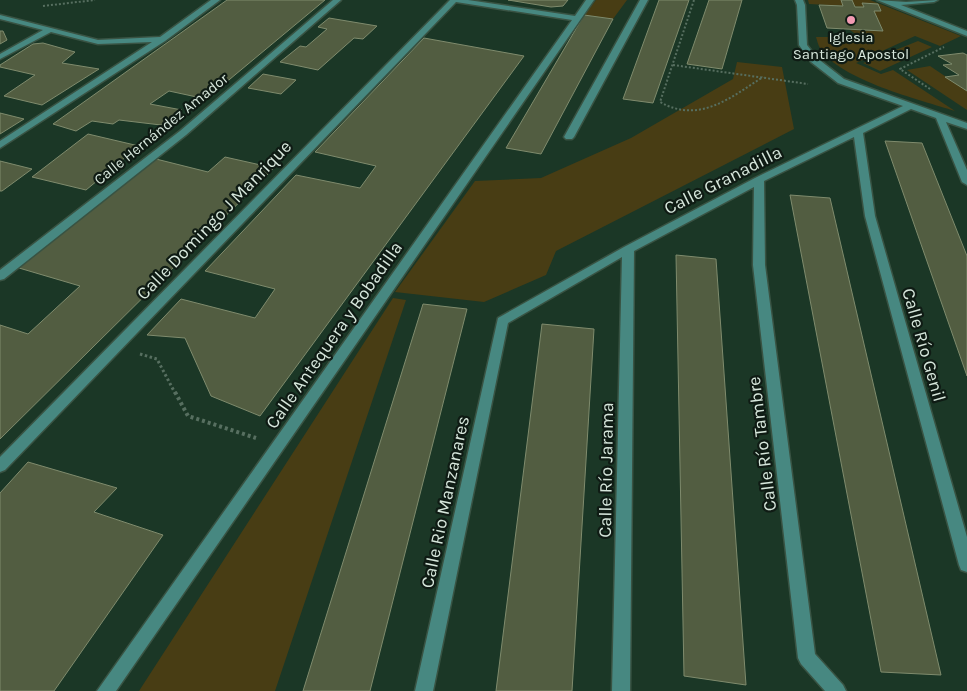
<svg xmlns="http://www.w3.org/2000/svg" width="967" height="691" font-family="Karla,sans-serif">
  <rect width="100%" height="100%" fill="#1b3726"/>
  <path fill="#483d14" d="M596,0H627L613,19L584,15Z
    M808,0H870L961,36L940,46L915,36L856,63L881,74L893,70L955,111C921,100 839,80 820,48C818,45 817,40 816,37H860L850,30L883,31L874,11H881L878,4L863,3L864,7L809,4Z
    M918,41L932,47L880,71L863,63Z
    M737,62L782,67L794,129L556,251L546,275L484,302L395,292L475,181L541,178L631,138L733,79Z
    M930,66L967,91V110L907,70Z
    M393,298L406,300L275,691H139Z"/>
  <path fill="#525d41" stroke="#7f8b6d" d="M227,0H325L206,99L169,91L150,104L182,110L161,125L119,120L113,124L92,121L76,131L53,124Z
    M508,0H568L563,6L551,7Z
    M659,0H689L653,103L623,99Z
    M709,0H742L722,69L687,64Z
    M841,0H852L855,7H864L862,3L878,4L881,11H874L883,31L827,28L819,5L843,6Z
    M584,15L613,19L541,154L506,148Z
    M329,18L377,26L363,39L354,38L318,70L280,62L300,46L306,47L327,29L318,27Z
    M0,31H3L7,40L0,44Z
    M424,38L524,56L260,416L211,396L185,338L147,335L181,299L255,318L275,289L205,271L296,175L360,188L376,166L315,152Z
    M43,43L75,52L62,63L99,69L42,105L4,96L35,75L0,67V65L33,44Z
    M963,53L967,55V91L945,77L959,75L943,65L952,64L938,56Z
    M263,74L296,80L281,94L248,88Z
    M0,113L24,119L0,134Z
    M88,134L139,146L86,190L32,177Z
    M885,141L922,143L967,256V376Z
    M225,157L274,168L0,439V325L28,334L80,286L19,268L152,158L208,172Z
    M0,161L32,169L2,191H0Z
    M790,195L830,198L941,675L881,672Z
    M676,255L716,259L746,685L684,676Z
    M423,304L467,309L370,691H303Z
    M542,324L594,329L572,691H496Z
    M28,462L117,488L94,512L163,535L54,691H0V493Z"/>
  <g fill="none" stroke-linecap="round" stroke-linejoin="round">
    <defs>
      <path id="minor" d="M211,0H220L165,41L0,148V141L152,42L98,44L51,32L0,59V54L43,30L0,19V15L98,40L160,37Z
        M333,0H341L186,135L4,279L0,280V270L180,131Z
        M450,0H468L575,16L586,0H594L116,691H97L572,20L456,2L5,470L0,472V457Z
        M640,0H648L574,137L572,139H566L564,137Z
        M795,0H803L805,5L807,45L817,58L844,79L967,123V129L946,122L967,170V185L962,182L936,118L911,109L863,133L875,216L967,537V572L961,570L959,565L865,216L854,137L764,181L765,265L815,654L843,685L846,691H825L801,664L798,658L753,265L754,187L634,251L630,691H612L622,257L508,323L433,691H415L498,318L624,247L755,178L903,106L838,83L811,62L799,45L797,5Z
        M877,0L906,2L938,0L934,2L901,5L967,31V36Z"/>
    </defs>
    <use href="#minor" stroke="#395343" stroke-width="3"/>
    <path stroke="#576f60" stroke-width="2" stroke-dasharray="2 2" stroke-linecap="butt" d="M694,0L660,102C699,124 730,98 763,77
      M43,6L95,0
      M673,65L808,84
      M930,89L900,69L944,47"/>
    <path stroke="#576f60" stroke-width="3" stroke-dasharray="2.5 2.5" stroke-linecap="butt" d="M140,354L157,359L175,393"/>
    <path stroke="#576f60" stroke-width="4" stroke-dasharray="3 3" stroke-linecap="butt" d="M175,392L188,416L256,438"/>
    <use href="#minor" fill="#478881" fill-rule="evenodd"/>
  </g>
  <circle fill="#f19ab2" stroke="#0f1b14" stroke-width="2" cx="851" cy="20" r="5"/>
  <g text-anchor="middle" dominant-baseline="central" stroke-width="4.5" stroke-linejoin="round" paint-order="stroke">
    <g font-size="15" fill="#d7e7dc" stroke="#0f1b14">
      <text x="851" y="37">Iglesia<tspan x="851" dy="17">Santiago Apostol</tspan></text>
    </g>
    <g font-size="15" fill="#d7e7dc" stroke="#0f1b14">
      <text transform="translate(161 129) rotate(-39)">Calle Hernández Amador</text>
    </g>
    <g font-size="18" fill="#d7e7dc" stroke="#0f1b14">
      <text transform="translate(723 180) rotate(-27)">Calle Granadilla</text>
      <text transform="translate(214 220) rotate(-46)">Calle Domingo J Manrique</text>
      <text transform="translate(334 335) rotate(-55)">Calle Antequera y Bobadilla</text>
      <text transform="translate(924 345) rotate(74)">Calle Río Genil</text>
      <text transform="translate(762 444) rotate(-97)">Calle Río Tambre</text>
      <text transform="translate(606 470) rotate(-89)">Calle Río Jarama</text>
      <text transform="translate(445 502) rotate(-78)">Calle Rio Manzanares</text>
    </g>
  </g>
</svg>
